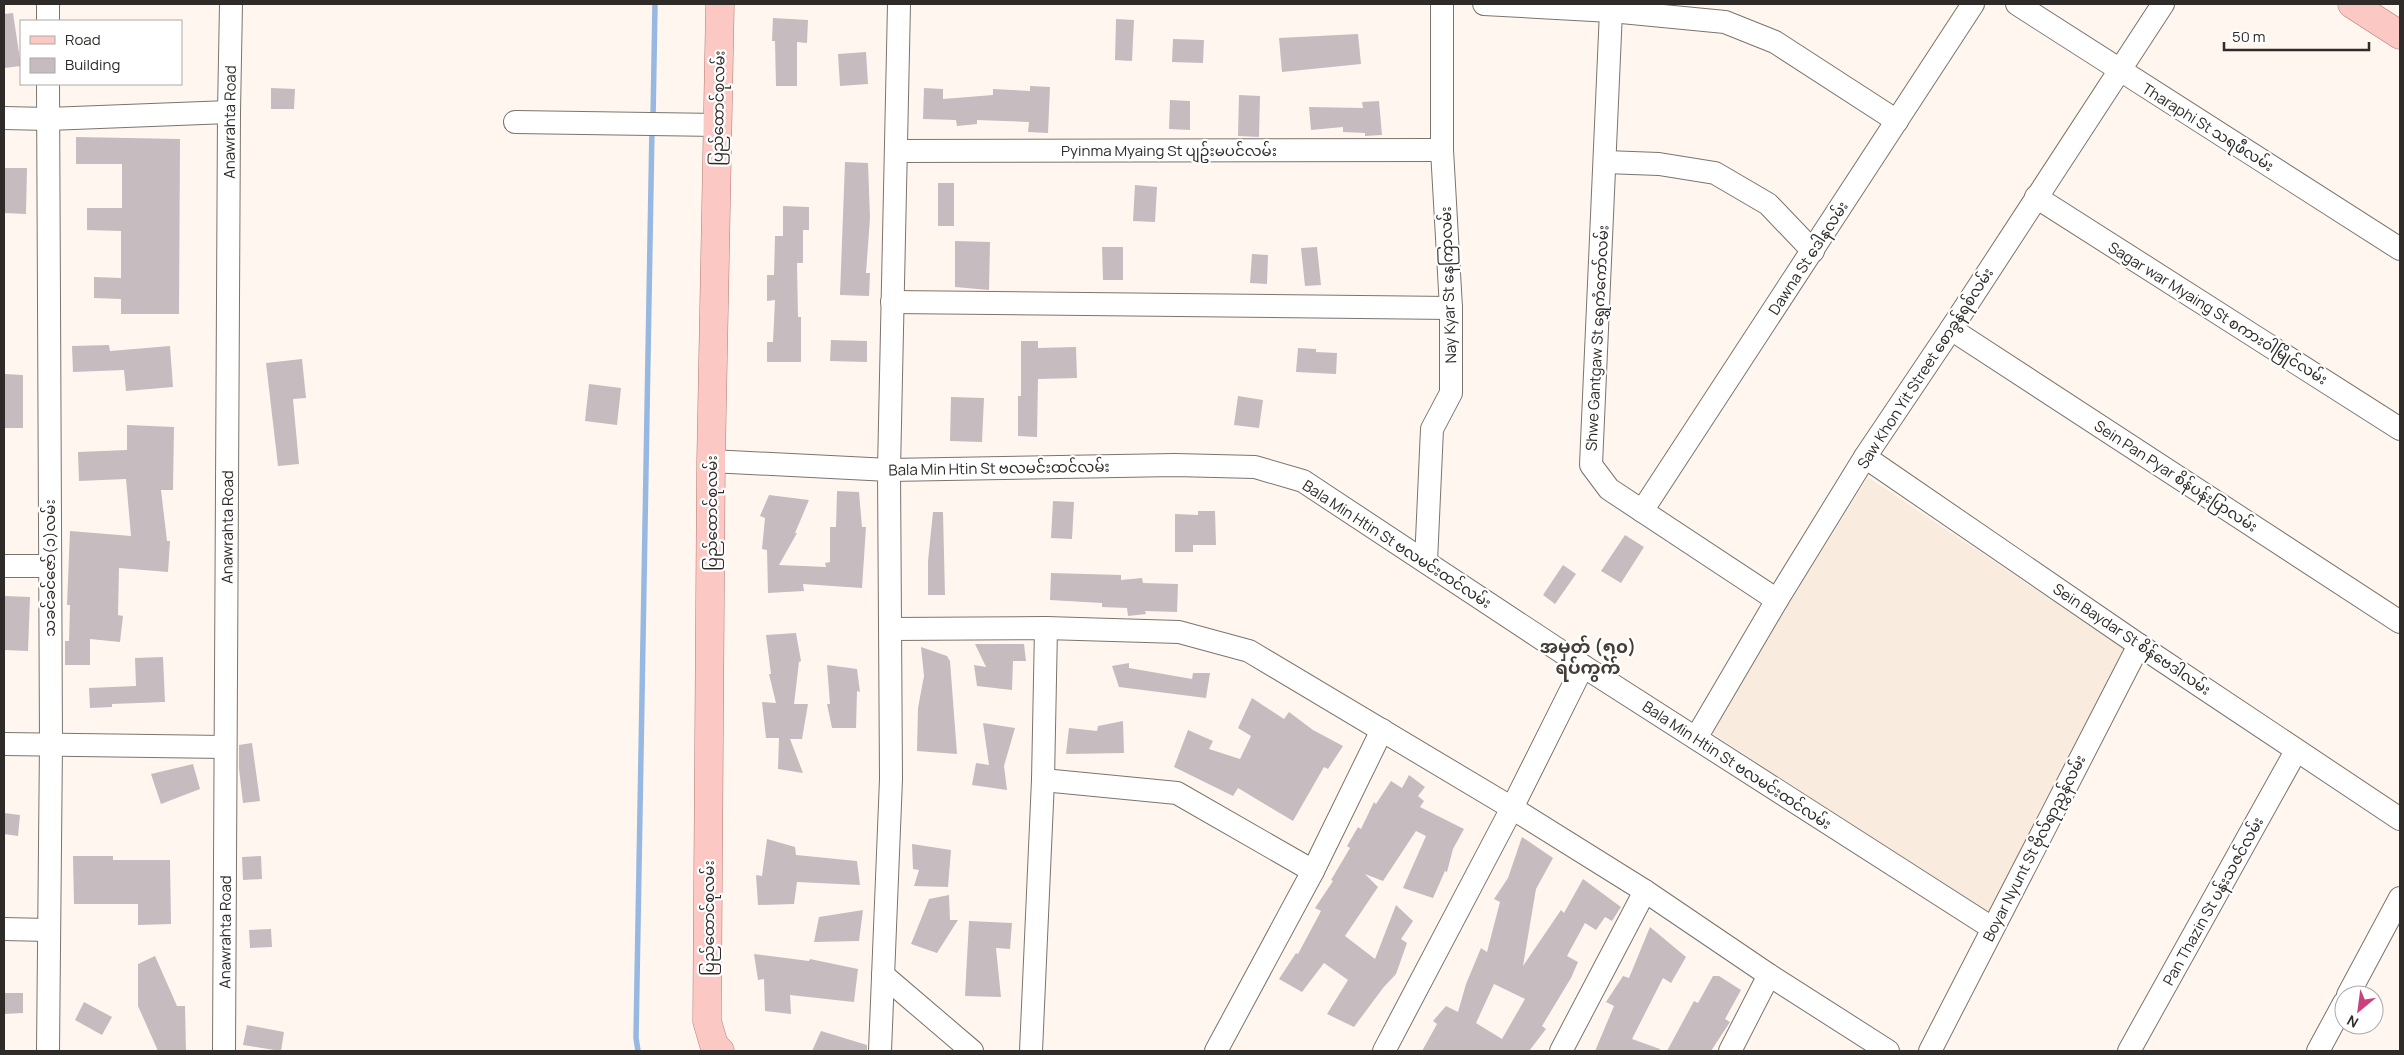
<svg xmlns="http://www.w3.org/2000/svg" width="2404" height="1055" font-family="Manrope,'Noto Sans Myanmar',sans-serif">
  <rect width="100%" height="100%" fill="#fff7ef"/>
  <path fill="#f9ecde" d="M1868,477L2126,650L1989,915L1709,731Z"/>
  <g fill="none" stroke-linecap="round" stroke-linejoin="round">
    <path stroke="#97b8e1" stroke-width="5.5" d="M653,119L655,4
      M638,1051L636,1038L652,128"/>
  </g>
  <path fill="#c6bbbf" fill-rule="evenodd" d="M13,13L21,66L4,68V14Z
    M773,18L808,20L807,43L797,42V86H776L775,41H772Z
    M1116,19L1134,20L1132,61L1115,60Z
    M1358,34L1361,64L1282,72L1279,38Z
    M1173,39L1204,40L1203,63L1172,62Z
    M866,52L868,84L840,86L838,54Z
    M1030,86L1050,87L1048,133L1028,132L1029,122L977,120V124L957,126L956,120L923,119L924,88L943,89V99L993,95V89L1030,91Z
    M271,88L295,89L294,109H271Z
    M1239,95L1260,96L1259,137L1238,136Z
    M1170,100L1190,101V130L1169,129Z
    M1379,101L1382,135L1365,136V133L1343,132V127L1311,130L1309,107L1363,108L1362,102Z
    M76,137L180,139L179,314H121V299L94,298V277L121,278V231L87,230V208H122V164H76Z
    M845,162L868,163L870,218L866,273H870L869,296L840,295Z
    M4,168H27L26,214L4,213Z
    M938,183H954V226H938Z
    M1135,185L1157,187L1155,222L1133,221Z
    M783,206L809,207V230H803V263H797L798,317H801V362H767V342H773L775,300L767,301V275H774L775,236H783Z
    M955,241L990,242L989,290L955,287Z
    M1102,247H1123V280H1103Z
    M1317,247L1321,285L1305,286L1301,248Z
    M1252,254L1268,255L1267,284L1250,283Z
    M831,340L867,341V362L830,361Z
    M1021,341H1038V348L1076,347L1077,378L1038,379L1037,437L1018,436V396H1021Z
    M109,345L110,351L170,346L173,387L126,391L124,370L73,372L72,346Z
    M1298,348L1316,349V352L1337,353L1336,374L1296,372Z
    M302,359L306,398L293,399L299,464L278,466L266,363Z
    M4,374L23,375V428H4Z
    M589,384L621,388L617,425L585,421Z
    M1238,396L1263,400L1259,428L1234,425Z
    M951,397L984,398L982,442L950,441Z
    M127,425L174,427L173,490H161L167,541H170L168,572L119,568L118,615L123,616L120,642L90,639V665H65V641H69L70,605H67L70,531L131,536L126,479L79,481L78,452L127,450Z
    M837,491L859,492L862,527H866L862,588L803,584L804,591L768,593L767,550L762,549L765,518L760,516L769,495L809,500L795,533H797L779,565L826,567L825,563L830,562V527H836Z
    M1053,501L1074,502L1072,539L1051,538Z
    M1198,511H1215L1216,545H1193V552H1175V514L1198,515Z
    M933,512H943L945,595H928V561Z
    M1625,535L1644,547L1621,583L1601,571Z
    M1563,565L1576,574L1555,604L1543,595Z
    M1051,573L1121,575V580L1142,578L1143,583L1178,584L1177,612L1145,611L1146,614L1128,616L1127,608L1102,607V603L1050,600Z
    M4,596L30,597L28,651L4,650Z
    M796,633L801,661L799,662L794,704H808L802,739H790L803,773L778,769L779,738H766L762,702L776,703L769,674H771L766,635Z
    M975,644H1024L1026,661H1013L1012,690L977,686L974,665L986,667Z
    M921,647L947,656L950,661L957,754L917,751L918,708L924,676Z
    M163,657L165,702L112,704V707L90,708L89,688L136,686L135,658Z
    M1129,663V668L1192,679L1193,673H1210L1206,698L1119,687L1112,666Z
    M827,665L857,669L860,692L857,691L856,728H832L827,704H830Z
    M1252,698L1284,719L1289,712L1313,730L1343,746L1328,769L1324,767L1293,821L1238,788L1233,796L1174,767L1188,730L1213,741L1209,749L1240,759L1251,736L1238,728Z
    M1123,721L1124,753L1066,754L1069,728L1097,731L1098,726Z
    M983,723L1015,728L1004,766L1007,790L972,785L976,763L989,765Z
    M252,743L260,801L243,803L239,769V745Z
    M193,764L200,789L161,804L151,774Z
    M1409,775L1425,787L1418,796L1424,801L1420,807L1464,829L1453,849L1447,872L1445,871L1433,898L1403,888L1426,836L1416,831L1383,881L1365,874L1378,887L1345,936L1375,959L1396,905L1413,921L1401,939L1407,943L1396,974L1383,988L1354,1027L1327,1014L1348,980L1324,963L1302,992L1279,979L1296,953L1298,954L1321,911L1315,908L1333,881L1331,880L1350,848L1347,846L1358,827L1361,829L1374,802L1376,804L1391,781L1402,788Z
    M4,813L20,815L18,836L4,834Z
    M1522,837L1553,858L1536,889L1523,966L1561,910L1564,913L1583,879L1621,907L1612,921L1605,917L1596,930L1585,923L1567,956L1578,962L1571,978L1542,1026L1546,1029L1529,1051H1422L1437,1024L1433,1021L1446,1006L1458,1012L1466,984L1481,948L1487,952L1500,902L1494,899L1508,878ZM1494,984L1525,999L1502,1039L1476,1023Z
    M767,839L795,847L796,855L857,861L860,885L797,882L794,904L758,905L756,875L762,876Z
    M912,844L951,850L948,887L914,886L919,870L913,869Z
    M73,856H113V860H170L171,924L138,925V904H74Z
    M261,856L262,879L243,880L242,857Z
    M949,895L950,920H958L937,953L911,944L929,899Z
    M863,910L859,941L814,942L819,917Z
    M969,921L1012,923L1010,949L996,948L1001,997L965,996Z
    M1650,927L1686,957L1671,983L1663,978L1632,1039L1660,1049V1051H1595L1614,1006L1606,1002L1623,976L1629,978Z
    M271,929L272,947L250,948L249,930Z
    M754,954L809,961L810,959L858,969L854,1002L790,995L791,1014L765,1011L764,979L758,980Z
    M155,956L177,1006H185L186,1051H158L138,1006V964Z
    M1713,976H1719L1741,990L1725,1019L1730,1022L1711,1051H1667L1694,1001L1698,1003Z
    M4,993H23V1013L4,1014Z
    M84,1002L112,1017L102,1035L75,1020Z
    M247,1025L284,1032L281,1051L243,1045Z
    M821,1031L867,1045V1051H812Z"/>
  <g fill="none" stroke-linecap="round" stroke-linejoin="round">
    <defs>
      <g id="minor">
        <path d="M1484,4L1611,11L1725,22L1775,42L1897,121"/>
        <path d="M2017,4L2400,249"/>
        <path d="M1611,11L1591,465L1609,489L1777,600"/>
        <path d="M48,21V4"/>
        <path d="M48,84L51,743L48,1051"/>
        <path d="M4,118L48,119L229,112"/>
        <path d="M515,122L718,125"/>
        <path d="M896,151L1442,150"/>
        <path d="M1605,162L1659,164L1715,173L1768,204L1813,251"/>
        <path d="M2036,197L2400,429"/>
        <path d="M892,302L1451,308"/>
        <path d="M1951,329L2400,622"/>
        <path d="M1865,457L2139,645L2400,819"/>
        <path d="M711,461L889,470L1175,465L1255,467L1303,481L1583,666L1992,928"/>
        <path d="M1642,511L1973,4"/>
        <path d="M1426,562L1432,429L1451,393V308L1442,150V4"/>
        <path d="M4,566H49"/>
        <path d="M891,629L1046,628L1179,632L1249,651L1512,808L1645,891L1769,975L1888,1051"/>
        <path d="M1696,738L1777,600L1865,457L1951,329L2163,4"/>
        <path d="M4,744L225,747"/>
        <path d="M1043,780L1177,793L1313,871"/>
        <path d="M4,929L48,930"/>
        <path d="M883,975L972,1051"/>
        <path d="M2348,995L2400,898"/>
        <path id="s1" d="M224,1051L229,112L231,4"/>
        <path d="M880,1051L891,779L889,470L899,4"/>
        <path d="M1031,1051L1043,780L1046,628"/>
        <path d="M1216,1051L1313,871L1382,730"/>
        <path d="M1384,1051L1512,808L1583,666"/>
        <path d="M1561,1051L1645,891"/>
        <path d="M1730,1051L1769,975"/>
        <path d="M1930,1051L2139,645"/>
        <path d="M2129,1051L2296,751"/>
        <path d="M2318,1051L2344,1003"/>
      </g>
      <path id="major" d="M2352,4L2400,35
        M720,1051L714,1045L707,1021L711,461L720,4"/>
    </defs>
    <use href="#minor" stroke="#7b746d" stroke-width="24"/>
    <use href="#major" stroke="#b37a73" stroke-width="29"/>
    <use href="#minor" stroke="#fff" stroke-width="22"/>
    <use href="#major" stroke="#fcc8c3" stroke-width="28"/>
  </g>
  <g text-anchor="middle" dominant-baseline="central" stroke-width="4.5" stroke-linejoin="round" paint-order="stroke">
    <g font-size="15" fill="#2e2b28" stroke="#fff">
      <text transform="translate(718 108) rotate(-89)">ပြည်ထောင်စုလမ်း</text>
      <text stroke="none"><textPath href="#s1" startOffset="929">Anawrahta Road</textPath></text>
      <text transform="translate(2208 127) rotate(32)">Tharaphi St သရဖီလမ်း</text>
      <text x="1169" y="150">Pyinma Myaing St ပျဥ်းမပင်လမ်း</text>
      <text transform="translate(1808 258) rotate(-57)">Dawna St ဒေါနလမ်း</text>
      <text transform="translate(1448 285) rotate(-92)">Nay Kyar St နေကြာလမ်း</text>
      <text transform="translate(2218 313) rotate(32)">Sagar war Myaing St စကားဝါမြိုင်လမ်း</text>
      <text transform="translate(1597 338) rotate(-87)">Shwe Gantgaw St ရွှေကံကော်လမ်း</text>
      <text transform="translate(1925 368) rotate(-57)">Saw Khon Yit Street စောခွန်ရစ်လမ်း</text>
      <text transform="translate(999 468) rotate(-1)">Bala Min Htin St ဗလမင်းထင်လမ်း</text>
      <text transform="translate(2176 476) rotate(33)">Sein Pan Pyar စိန်ပန်းပြာလမ်း</text>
      <text transform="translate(711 513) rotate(-90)">ပြည်ထောင်စုလမ်း</text>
      <text stroke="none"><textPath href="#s1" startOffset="524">Anawrahta Road</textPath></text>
      <text transform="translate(1397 544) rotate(33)">Bala Min Htin St ဗလမင်းထင်လမ်း</text>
      <text transform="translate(49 568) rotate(-90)">သခင်ခင်ဇော်(၁)လမ်း</text>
      <text transform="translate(2132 639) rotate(34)">Sein Baydar St စိန်ဗေဒါလမ်း</text>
      <text transform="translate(1737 765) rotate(33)">Bala Min Htin St ဗလမင်းထင်လမ်း</text>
      <text transform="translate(2034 848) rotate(-63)">Boyar Nyunt St ဗိုလ်ရာညွှန်လမ်း</text>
      <text transform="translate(2213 901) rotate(-61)">Pan Thazin St ပန်းသဇင်လမ်း</text>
      <text transform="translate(708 918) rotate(-90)">ပြည်ထောင်စုလမ်း</text>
      <text stroke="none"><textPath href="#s1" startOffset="119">Anawrahta Road</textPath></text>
    </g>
    <g font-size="18" font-weight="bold" fill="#453f38" stroke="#fff">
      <text x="1588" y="646">အမှတ် (၅၀)<tspan x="1588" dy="21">ရပ်ကွက်</tspan></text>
    </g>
  </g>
  <rect width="2404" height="1055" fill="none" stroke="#2e2b28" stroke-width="10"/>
  <rect x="20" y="20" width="162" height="65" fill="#ffffff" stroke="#abaaa9"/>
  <rect x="30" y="36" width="25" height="8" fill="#fcc8c3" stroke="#abaaa9"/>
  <text x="65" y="45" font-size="15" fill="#2e2b28">Road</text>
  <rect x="30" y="58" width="25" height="15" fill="#c6bbbf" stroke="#abaaa9"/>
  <text x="65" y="70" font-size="15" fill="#2e2b28">Building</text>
  <g transform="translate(2359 1010) rotate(209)"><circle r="24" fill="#ffffff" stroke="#abaaa9"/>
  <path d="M0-4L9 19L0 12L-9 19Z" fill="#ca417d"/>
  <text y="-8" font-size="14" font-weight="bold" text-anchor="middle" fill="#2e2b28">N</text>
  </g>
  <path d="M2224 42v8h145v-8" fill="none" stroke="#2e2b28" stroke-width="2.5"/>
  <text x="2232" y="42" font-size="15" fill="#2e2b28" stroke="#ffffff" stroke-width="4" paint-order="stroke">50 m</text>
</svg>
